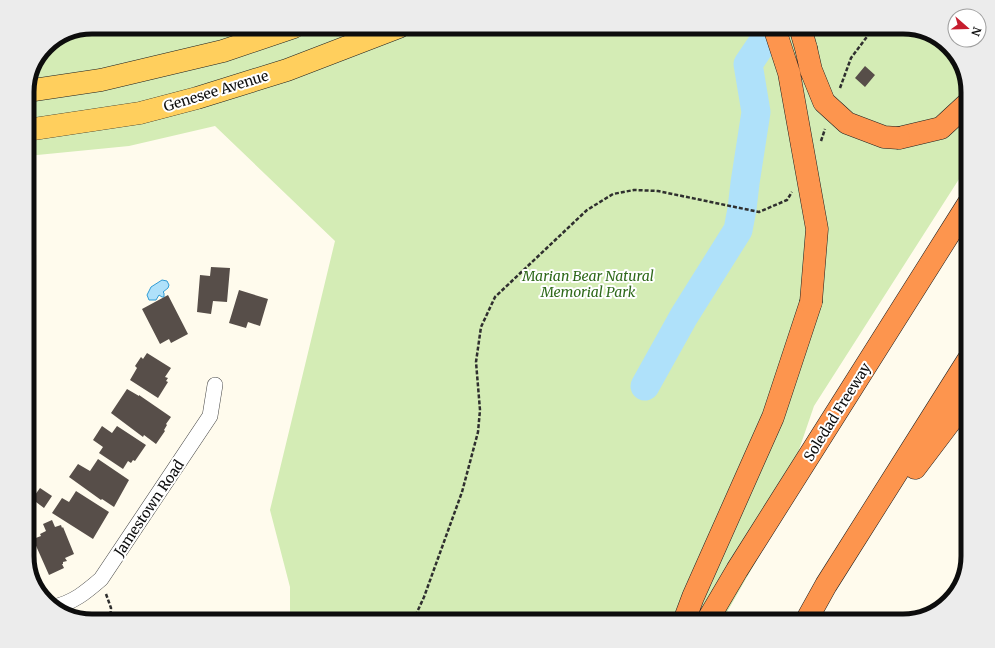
<svg xmlns="http://www.w3.org/2000/svg" width="995" height="648" font-family="Merriweather,serif">
  <rect width="100%" height="100%" fill="#fffbed"/>
  <path fill="#d4ecb5" d="M92,27H903L939,38L959,60L968,88V165L814,406L768,540L722,621H290V587L270,510L335,241L215,126L129,146L27,156V88L46,46Z"/>
  <path fill="#afe1fa" stroke="#319cd5" d="M162,280L167,281L169,285L168,288L163,292L164,293V297H162L159,295L156,300H149L147,295L151,287Z"/>
  <g fill="none" stroke-linecap="round" stroke-linejoin="round">
    <path stroke="#afe1fa" stroke-width="29" d="M645,386L684,316L738,230L742,209L745,183L756,112L748,64L773,27"/>
  </g>
  <path fill="#574e49" d="M865,66L875,75L865,87L855,78Z
    M211,267L230,268L227,302L213,301L211,314L197,312L200,275L210,276Z
    M239,290L268,299L260,326L248,322L246,328L229,323Z
    M168,295L188,334L171,343L169,339L160,344L142,309Z
    M147,353L171,368L165,377L168,378L166,381L168,382L158,398L130,380L137,368L135,366L141,357L143,359Z
    M127,389L139,396V395L171,417L166,424L167,425L164,430L165,431L156,444L144,435L143,437L111,413Z
    M102,426L112,433L117,426L146,445L135,461L133,460L131,463L128,461L123,469L99,453L103,447L93,440Z
    M98,459L129,480L114,507L102,499L101,500L69,477L78,464L90,471Z
    M40,488L52,496L44,508L32,499Z
    M76,491L109,512L93,539L52,513L62,498L69,502Z
    M52,520L55,527L61,525L62,528L63,527L74,554L65,558L67,561L63,562V564H62L64,568L49,575L33,539L41,536L40,534L46,531L43,524Z
    M27,536L33,566H32L33,579L27,560Z"/>
  <g fill="none" stroke-linecap="round" stroke-linejoin="round">
    <defs>
      <path id="street" d="M53,607C73,603 86,592 101,579L210,416L215,385"/>
      <path id="primary" d="M27,91L101,80L223,51L294,27
        M27,130L140,113L197,98L287,70L399,27"/>
      <path id="highway" d="M800,27L806,48
        M899,138L941,128L968,103
        M915,468L968,398
        M684,621L693,597L773,417L811,302
        M707,621L737,570L968,204
        M806,621L826,585L968,360"/>
    </defs>
    <use href="#street" stroke="#404040" stroke-width="16"/>
    <use href="#primary" stroke="#1e1e1e" stroke-width="23"/>
    <use href="#highway" stroke="#1e1e1e" stroke-width="23"/>
    <path stroke="#2f2f2f" stroke-width="2.5" stroke-dasharray="4 2" stroke-linecap="butt" d="M840,88L851,58L869,34L877,27
      M821,141L825,129
      M106,594L111,608L110,621
      M413,621L424,597L462,492L478,432L480,410L476,362L481,327L495,297L587,210L613,194L634,190L658,191L759,212L787,200L792,192"/>
    <use href="#street" stroke="#fff" stroke-width="15"/>
    <use href="#primary" stroke="#ffcf5d" stroke-width="22"/>
    <use href="#highway" stroke="#fd954e" stroke-width="22"/>
    <defs>
      <path id="highway-bridge" d="M774,27L789,73L817,229L811,302
        M806,48L811,70L824,102L847,123L884,137L899,138"/>
    </defs>
    <use href="#highway-bridge" stroke="#1e1e1e" stroke-width="23" stroke-linecap="butt"/>
    <use href="#highway-bridge" stroke="#fd954e" stroke-width="22"/>
  </g>
  <g text-anchor="middle" dominant-baseline="central" stroke-width="4" stroke-linejoin="round" paint-order="stroke">
    <g font-size="14" fill="#0d0d0d" stroke="#fff">
      <text transform="translate(216 91) rotate(-17)">Genesee Avenue</text>
      <text transform="translate(837 412) rotate(-58)">Soledad Freeway</text>
      <text transform="translate(149 508) rotate(-56)">Jamestown Road</text>
    </g>
    <g font-size="14" font-style="italic" fill="#2e691a" stroke="#fff">
      <text x="588" y="276">Marian Bear Natural<tspan x="588" dy="16">Memorial Park</tspan></text>
    </g>
  </g>
  <path d="M0 0H995V648H0ZM92 34H903A58 58 0 0 1 961 92V556A58 58 0 0 1 903 614H92A58 58 0 0 1 34 556V92A58 58 0 0 1 92 34Z" fill="#ececec" fill-rule="evenodd"/>
  <path fill="none" stroke="#0d0d0d" stroke-width="5" d="M92 34H903A58 58 0 0 1 961 92V556A58 58 0 0 1 903 614H92A58 58 0 0 1 34 556V92A58 58 0 0 1 92 34Z"/>
  <g transform="translate(967 28) rotate(110)"><circle r="19" fill="#ffffff" stroke="#9e9e9e"/>
  <path d="M0-3L7 15L0 10L-7 15Z" fill="#c61d2e"/>
  <text y="-6" font-size="11" font-weight="bold" text-anchor="middle" fill="#0d0d0d">N</text>
  </g>
</svg>
